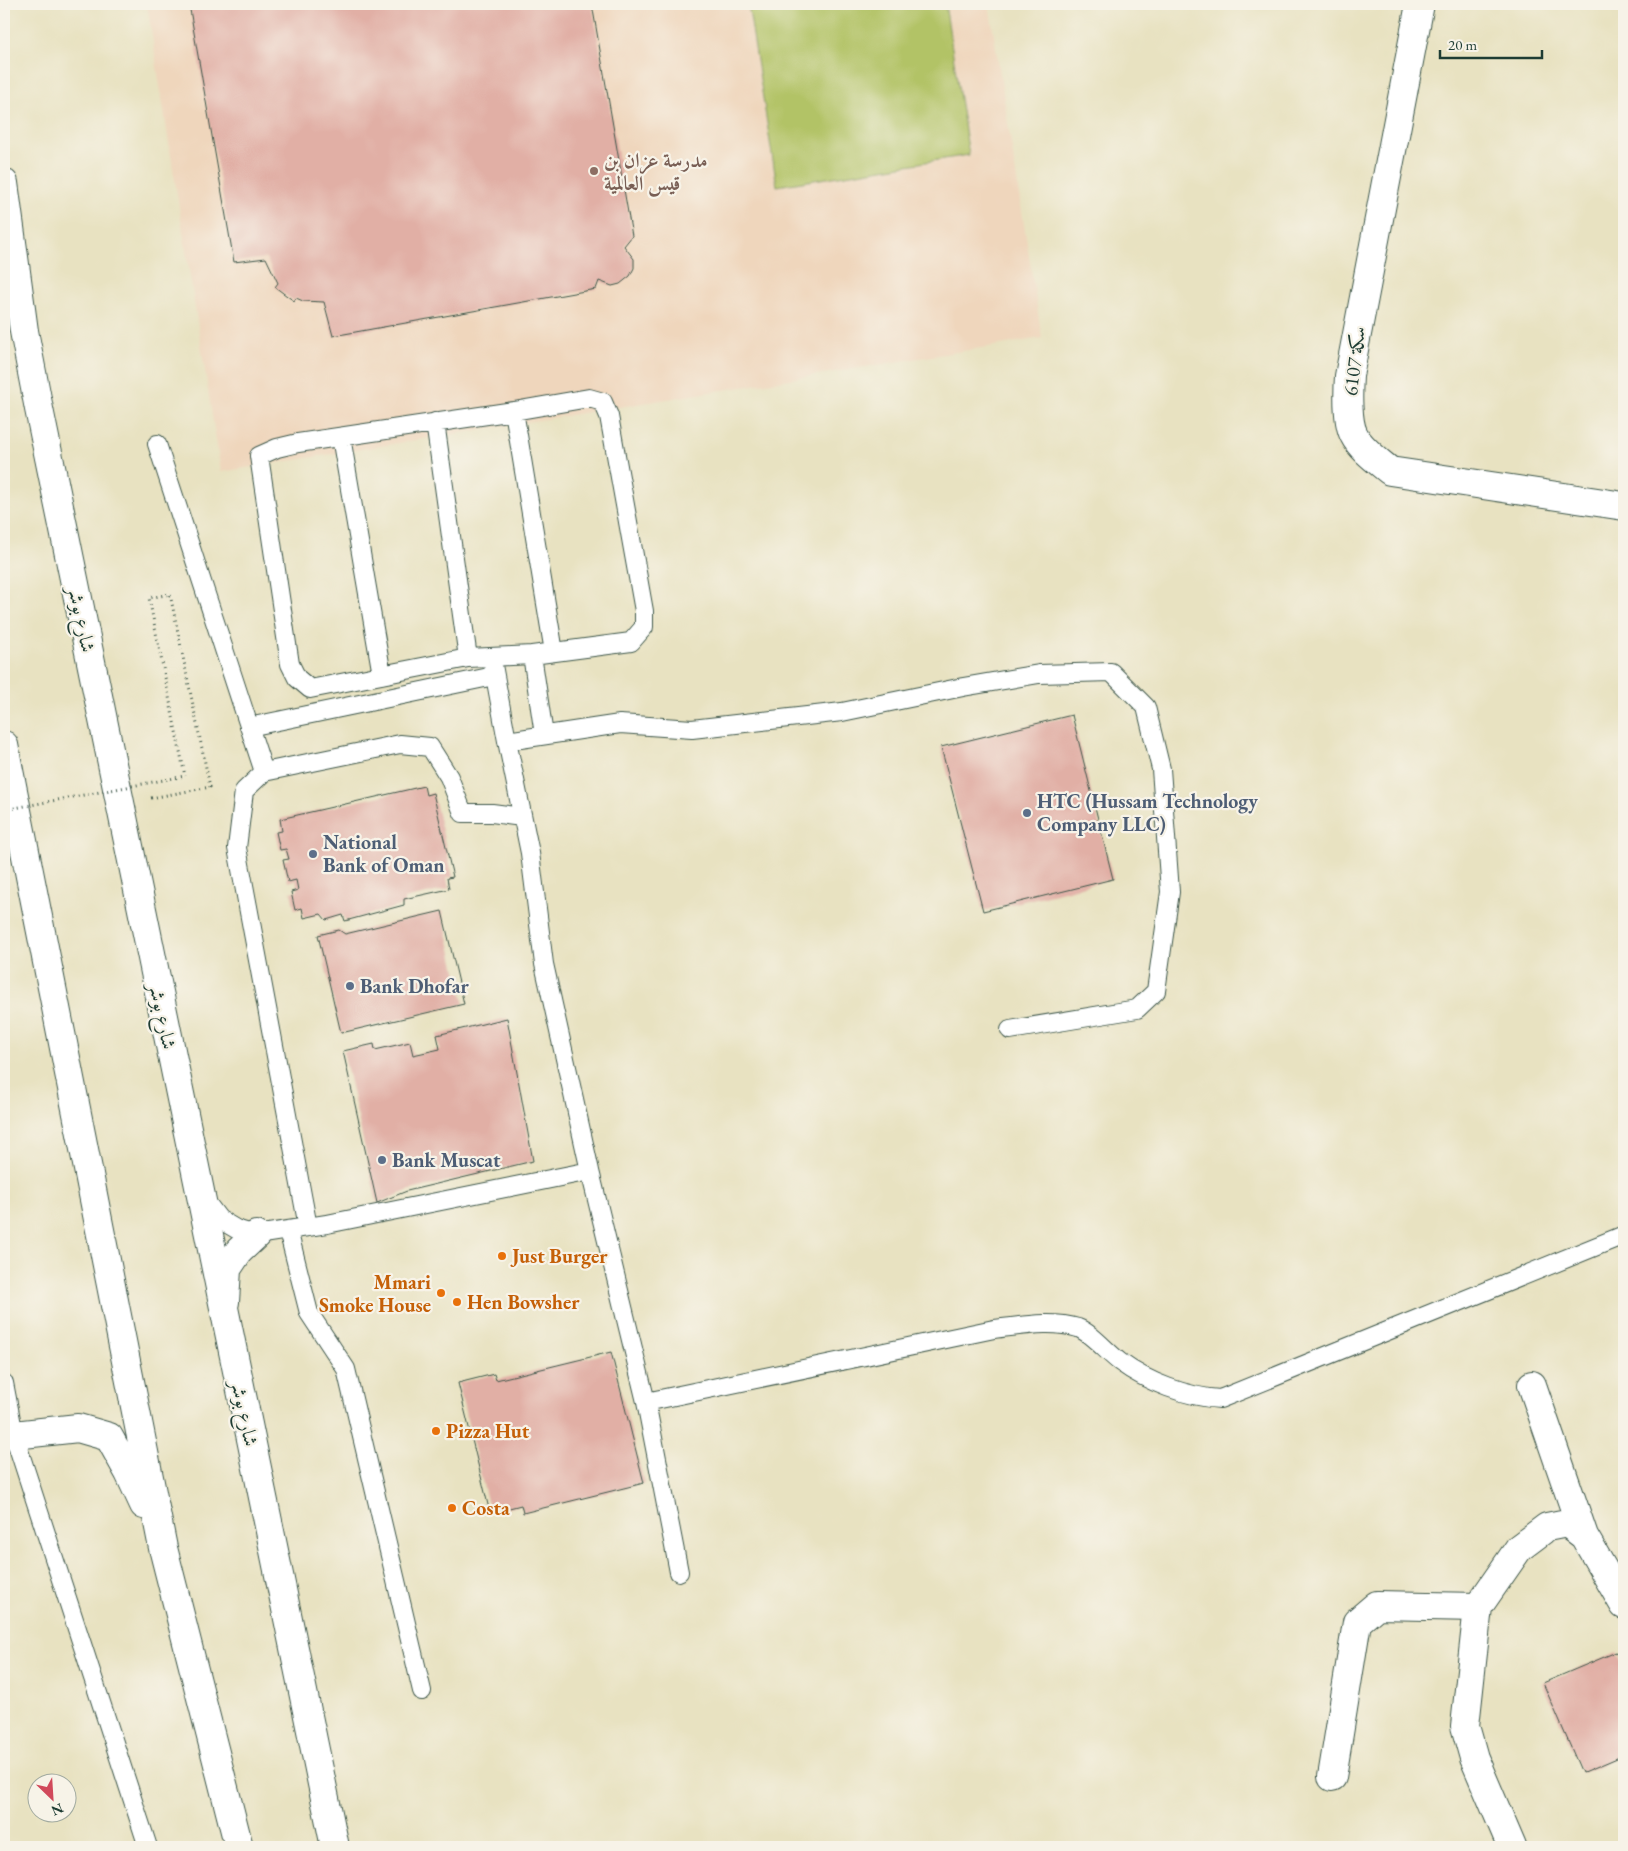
<svg xmlns="http://www.w3.org/2000/svg" width="1628" height="1851" font-family="'EB Garamond',Amiri,serif">
  <rect width="100%" height="100%" fill="#f7f3e8"/>
  <filter id="ink" filterUnits="userSpaceOnUse"><feTurbulence type="fractalNoise" baseFrequency=".02" numOctaves="2"/><feDisplacementMap in="SourceGraphic" scale="10" xChannelSelector="R" yChannelSelector="G"/><feConvolveMatrix kernelMatrix="1 2 1 2 8 2 1 2 1" color-interpolation-filters="sRGB"/></filter>
  <filter id="wash" filterUnits="userSpaceOnUse"><feTurbulence type="fractalNoise" baseFrequency=".0096" numOctaves="4" result="noise"/><feDisplacementMap in="SourceGraphic" scale="20" xChannelSelector="R" yChannelSelector="G"/><feGaussianBlur stdDeviation="1.12" result="paint"/><feColorMatrix in="noise" values="0 0 0 0 0 0 0 0 0 0 0 0 0 0 0 0 0 1.4 0 .05"/><feComposite in="paint" operator="in"/></filter>
  <g filter="url(#wash)">
    <rect width="100%" height="100%" fill="#e8e2c1"/>
    <path fill="#efd6bc" d="M147,4H989L1042,338L221,472Z"/>
    <path fill="#b2c366" stroke="#68804d" d="M748,4H945L969,155L777,186Z"/>
    <g id="blocks">
      <path fill="#e1afa5" d="M189,4H592L632,236L624,246L634,259V268L630,276L620,284L612,286L599,281L596,289L333,336L324,302L303,301L296,298L294,301L283,293L275,287L278,283L266,258L234,262Z
        M1072,715L1113,879L983,911L941,747Z
        M424,786L426,795L433,793L453,877L447,878L449,889L404,899V905L345,921L343,915L326,920L321,914L304,918L302,908L295,910L291,892L298,890L296,880L288,882L283,860L289,859L286,849L280,850L276,832L282,831L280,819Z
        M442,911L464,1004L341,1033L318,935L339,930L345,934Z
        M507,1018L533,1161L407,1191L377,1203L343,1051L374,1044L375,1050L410,1042L413,1055L440,1049L437,1035Z
        M611,1352L644,1483L523,1513L521,1505L490,1513L458,1383L494,1374L496,1380Z
        M1616,1652L1620,1661L1624,1660V1755L1582,1773L1543,1683Z"/>
    </g>
  </g>
  <g filter="url(#ink)">
    <use href="#blocks" fill-opacity="0" stroke="#3d5649" stroke-width="1"/>
    <g fill="none" stroke-linecap="round" stroke-linejoin="round">
      <defs>
        <path id="service" d="M589,398L603,402L609,416L644,611V627L631,642L532,655L468,658L310,689L297,678L290,664L259,456L277,448L298,443L514,411Z
          M514,411L554,652
          M435,422L468,658
          M341,437L382,675
          M157,444L264,772
          M532,655L544,735
          M493,665L507,741
          M249,727L494,676
          M590,1171L646,1402L679,1572
          M206,1202L219,1219L236,1229L256,1235L327,1224L590,1171L544,964L530,853L507,741L620,724L692,729L842,712L963,687L1039,674L1111,672L1146,707L1161,769L1170,892L1156,991L1137,1009L1010,1030
          M308,1227L237,848L244,791L264,772L400,744L430,747L449,777L463,813H492L522,817
          M288,1230L309,1313L346,1369L422,1691
          M4,1383L14,1435L148,1847
          M646,1402L994,1329C1023,1326 1051,1320 1078,1328C1090,1332 1109,1354 1120,1362C1147,1382 1187,1397 1220,1399L1624,1235"/>
        <path id="minor" d="M1420,4L1349,376C1348,391 1347,422 1354,435C1361,449 1378,461 1390,471L1624,506
          M225,1302L227,1269L239,1251L256,1235
          M1532,1385L1584,1536
          M1332,1777L1357,1622L1377,1605L1478,1607
          M1512,1847L1474,1758L1465,1726L1478,1607L1519,1548L1547,1527L1567,1523L1584,1536L1624,1605"/>
        <path id="secondary" d="M4,183L24,331L39,409L335,1847
          M4,745L163,1548L239,1847
          M14,1435L78,1428L109,1437L129,1473L144,1505"/>
      </defs>
      <use href="#service" stroke="#3d5649" stroke-width="20"/>
      <use href="#minor" stroke="#3d5649" stroke-width="30"/>
      <use href="#secondary" stroke="#3d5649" stroke-width="30"/>
      <path stroke="#3d5649" stroke-width="3" stroke-dasharray="1 4" stroke-linecap="butt" d="M151,798L210,787L170,594L149,598L185,776
        M4,983V987"/>
      <use href="#service" stroke="#fff" stroke-width="18"/>
      <use href="#minor" stroke="#fff" stroke-width="28"/>
      <use href="#secondary" stroke="#fff" stroke-width="28"/>
      <path stroke="#3d5649" stroke-width="3" stroke-dasharray="1 4" stroke-linecap="butt" d="M4,810L185,776"/>
    </g>
  </g>
  <circle fill="#8d6e63" stroke="#f7f3e8" stroke-width="2" cx="594" cy="171" r="5"/>
  <g fill="#5c6f8a" stroke="#f7f3e8" stroke-width="2">
    <circle cx="1027" cy="813" r="5"/>
    <circle cx="313" cy="854" r="5"/>
    <circle cx="350" cy="986" r="5"/>
    <circle cx="382" cy="1160" r="5"/>
  </g>
  <g fill="#e8710a" stroke="#f7f3e8" stroke-width="2">
    <circle cx="502" cy="1256" r="5"/>
    <circle cx="441" cy="1293" r="5"/>
    <circle cx="457" cy="1302" r="5"/>
    <circle cx="436" cy="1431" r="5"/>
    <circle cx="452" cy="1508" r="5"/>
  </g>
  <g text-anchor="middle" dominant-baseline="central" stroke-width="4.5" stroke-linejoin="round" paint-order="stroke">
    <g font-size="20" font-weight="bold" fill="#785e54" stroke="#f7f3e8" text-anchor="start">
      <text x="604" y="160">مدرسة عزان بن<tspan x="604" dy="23">قيس العالمية</tspan></text>
    </g>
    <g font-size="20" fill="#1f3d34" stroke="#f7f3e8">
      <text transform="translate(1354 361) rotate(-83)">سكة 6107</text>
      <text transform="translate(82 619) rotate(78)">شارع بوشر</text>
      <text transform="translate(163 1016) rotate(78)">شارع بوشر</text>
      <text transform="translate(245 1413) rotate(78)">شارع بوشر</text>
    </g>
    <g font-size="20" font-weight="bold" fill="#4e5e75" stroke="#f7f3e8" text-anchor="start">
      <text x="1037" y="801">HTC (Hussam Technology<tspan x="1037" dy="23">Company LLC)</tspan></text>
      <text x="323" y="842">National<tspan x="323" dy="23">Bank of Oman</tspan></text>
      <text x="360" y="986">Bank Dhofar</text>
      <text x="392" y="1160">Bank Muscat</text>
    </g>
    <g font-size="20" font-weight="bold" fill="#c56008" stroke="#f7f3e8" text-anchor="start">
      <text x="512" y="1256">Just Burger</text>
      <text x="431" y="1282" text-anchor="end">Mmari<tspan x="431" dy="23">Smoke House</tspan></text>
      <text x="467" y="1302">Hen Bowsher</text>
      <text x="446" y="1431">Pizza Hut</text>
      <text x="462" y="1508">Costa</text>
    </g>
  </g>
  <rect width="1628" height="1851" fill="none" stroke="#f7f3e8" stroke-width="20"/>
  <g transform="translate(52 1798) rotate(155)"><circle r="24" fill="#f7f3e8" stroke="#a1aaa0"/>
  <path d="M0-4L9 19L0 12L-9 19Z" fill="#d1495b"/>
  <text y="-8" font-size="14" font-weight="bold" text-anchor="middle" fill="#1f3d34">N</text>
  </g>
  <path d="M1440 50v8h102v-8" fill="none" stroke="#1f3d34" stroke-width="2.5"/>
  <text x="1448" y="50" font-size="15" fill="#1f3d34" stroke="#f7f3e8" stroke-width="4" paint-order="stroke">20 m</text>
</svg>
